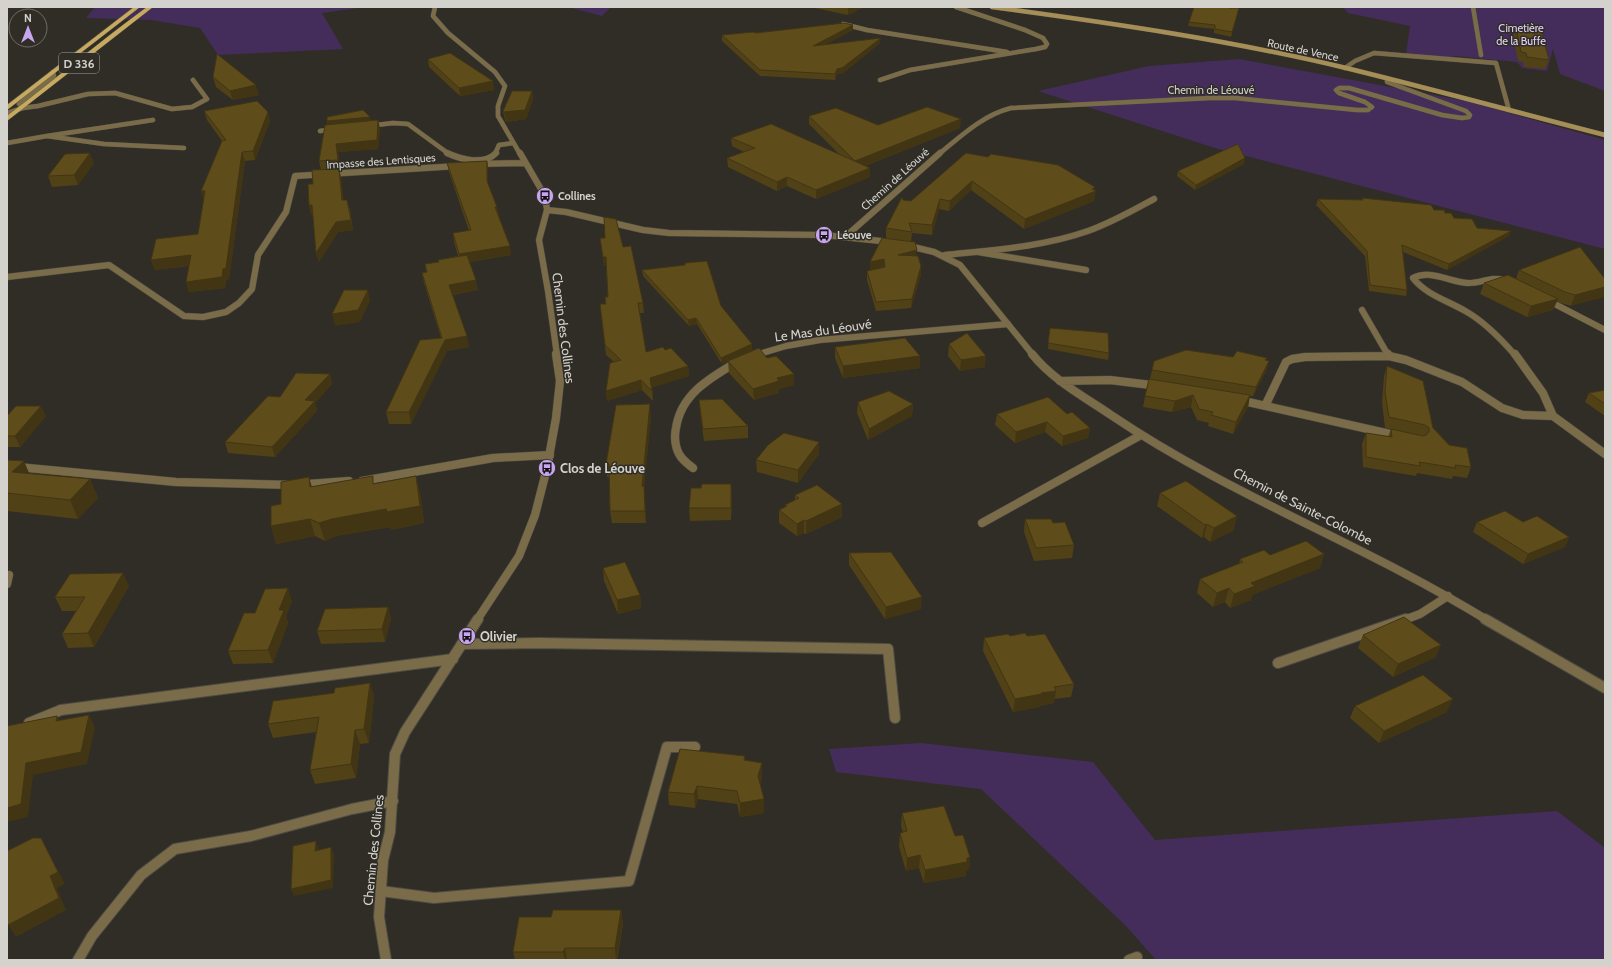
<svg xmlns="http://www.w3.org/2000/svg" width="1612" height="967" font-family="Cabin,sans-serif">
  <rect width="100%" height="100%" fill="#302d26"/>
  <path fill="#442d5b" d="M95,7H366L322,13L343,49L218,55L200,28L151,20L86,18Z
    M568,7H611L602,16Z
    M1343,7H1605V91L1560,74L1553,49L1547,71L1522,68L1517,62L1456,56L1446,58L1406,54L1410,26L1348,13Z
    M1239,59L1466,101L1605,140V249L1215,148L1038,91L1149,66Z
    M921,743L1093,762L1155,840L1557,811L1605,848V960H1156L1126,926L981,789L836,772L829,749Z"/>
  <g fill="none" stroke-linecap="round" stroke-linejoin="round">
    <defs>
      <path id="lane-far3" d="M1473,7L1481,55
        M843,24L867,30L1007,52
        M1345,68L1355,61L1374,53L1496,63L1509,110
        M880,80L910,70L1036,49L1045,47L1047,44L1043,38L1025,30L956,7"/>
      <path id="lane-far2" d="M978,252L1086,270"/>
      <path id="lane-far1" d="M7,466L176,482L294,485L349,481
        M362,481L493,458L550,455
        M982,523L1141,435
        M7,584L9,575
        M1404,620L1420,614L1448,596"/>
      <path id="lane" d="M462,644L539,643L888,649L895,718
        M1278,663L1406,619
        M29,723L61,710
        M381,891L434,898L629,881L667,747H695"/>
      <path id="street-far3" d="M435,7L433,16L448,33L495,72L505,86L498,106V116L520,154
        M23,108L19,104L54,76L53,72
        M7,113L23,108L38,106L88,94L115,93L172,109L192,107L207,99L193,80
        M153,120L47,136L104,144L184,148
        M368,126L393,123L408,124L449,154
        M320,131L335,129
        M7,143L47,136
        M495,154L499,145L513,143
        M939,154C961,136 983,115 1011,108L1210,98H1235L1357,110H1368L1372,107L1365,102L1339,93L1336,90L1339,88H1349L1442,115L1462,118L1469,117L1470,115L1466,111L1387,82V79"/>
      <path id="street-far2" d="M447,153C460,159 484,166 496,153
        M520,153L545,196L547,210L539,240L548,291L557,355
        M478,164L525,163
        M547,210L566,212L643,230L669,233L824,235L890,242
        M845,237L940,153
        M905,245L934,252L960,265L1033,355
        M945,255C993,250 1042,247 1088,231C1111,223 1132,211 1154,199
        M7,277L109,265L184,316L203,317L226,312L239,303L252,289L258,255L286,212L295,176L458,166
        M1504,280C1491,276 1480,284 1467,283C1449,282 1431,269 1413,278C1426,295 1449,301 1467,312C1486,323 1501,339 1515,355
        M1547,300L1605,330
        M1362,310L1388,355
        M756,355L786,346L820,340L1008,324"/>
      <path id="street-far1" d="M1032,354C1053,380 1083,396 1111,415C1229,495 1365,545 1487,620
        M1388,354L1389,356
        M1515,354L1543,393L1553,416L1605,454
        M753,356L759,354
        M1060,381L1110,380L1159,386
        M1239,400L1399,436
        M1266,404L1286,362L1292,359L1305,357L1389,356L1406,360L1462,382L1502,408L1523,415L1553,416
        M693,468C689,465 684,461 681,457C675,449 674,437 676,428C681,394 710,378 737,362
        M477,620L519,556L535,515L547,468L556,418L560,381L556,354"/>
      <path id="street" d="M1485,619L1605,688
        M61,710L453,659
        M78,960L92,936L141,875L175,849L251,836L352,809L393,801
        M386,960L379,917L383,860L390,832L395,754L405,732L478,619
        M1129,960L1137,957"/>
      <path id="secondary" d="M992,7C1111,23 1229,40 1346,68C1432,89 1519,113 1605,135"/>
      <path id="primary" d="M134,7H140L7,110V105Z
        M147,7H153L7,121V116C54,80 99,42 147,7Z"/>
    </defs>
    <use href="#lane-far3" stroke="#4d4b44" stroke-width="5"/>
    <use href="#lane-far2" stroke="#4d4b44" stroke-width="7"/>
    <use href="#lane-far1" stroke="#4d4b44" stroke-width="9"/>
    <use href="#lane" stroke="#4d4b44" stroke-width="12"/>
    <use href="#street-far3" stroke="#4d4b44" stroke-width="5"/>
    <use href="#street-far2" stroke="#4d4b44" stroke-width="7"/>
    <use href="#street-far1" stroke="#4d4b44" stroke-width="9"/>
    <use href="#street" stroke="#4d4b44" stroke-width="12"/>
    <use href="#secondary" stroke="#4d4b44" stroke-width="5"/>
    <use href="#primary" stroke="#4d4b44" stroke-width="1"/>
    <use href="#lane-far3" stroke="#7a6c49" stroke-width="4.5"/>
    <use href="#lane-far2" stroke="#7a6c49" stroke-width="6"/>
    <use href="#lane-far1" stroke="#7a6c49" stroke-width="8"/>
    <use href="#lane" stroke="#7a6c49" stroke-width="10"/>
    <use href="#street-far3" stroke="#7a6c49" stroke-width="4.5"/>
    <use href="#street-far2" stroke="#7a6c49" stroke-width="6"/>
    <use href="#street-far1" stroke="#7a6c49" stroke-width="8"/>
    <use href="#street" stroke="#7a6c49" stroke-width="10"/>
    <use href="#secondary" stroke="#a68f56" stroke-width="4.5"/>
    <use href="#primary" fill="#c7aa5f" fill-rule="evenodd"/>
  </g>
  <path fill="#514117" d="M810,7H864L848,15Z
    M1229,8L1238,13L1231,37L1214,33V29L1188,26L1189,22Z
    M853,25V30L826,44L880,43L842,74H837L835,80L760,76L722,41V35L756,33Z
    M1516,27L1549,60L1545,69L1524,67L1523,62L1518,61L1513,36Z
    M428,59L494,90L460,96L429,67Z
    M213,77L259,95L233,100L216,87Z
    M532,91L533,99L526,119L506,122L505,120L503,111Z
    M204,111L270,121L255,160L245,161L229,279L226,280L225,288L189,292L186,282L189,266L155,270L151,260L198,234L222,141L207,120Z
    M809,116L878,125L960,128L865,166L870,177L816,199L787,186L777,191L728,167L727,158L744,152L732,146L731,138L839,154L809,124Z
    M378,120L380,129L378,149L338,152L340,169H339L341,178L343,200L350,209L353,230L338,232L319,262L316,253L313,214L311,215L309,205L313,184L321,170L319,161L327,125V121Z
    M988,157L1095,187L1094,201L1024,229L971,190L949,211L939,209L932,235L912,233L911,242L886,238V228L903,200L911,201Z
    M487,161L488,170V185L497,207L499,216L511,255L469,262L478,290L453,295L469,347L447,351L411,424H389L386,412L441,338L424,283L422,273L426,272L425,264L438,262V260L458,256L454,242L453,233L469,231L449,172L447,163Z
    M94,163L78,185L52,187L48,176Z
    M1244,164L1195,190L1177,176L1178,171Z
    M1362,198L1434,210L1445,213L1454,218L1477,228L1509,236L1447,270L1403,252L1407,290L1406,296L1369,291L1365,256L1316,205L1318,199L1362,200Z
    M600,238L623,247L643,303L644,313H640L646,352L665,350L688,366L689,376L652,387L653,401L642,390L607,401L606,391L614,362L606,355L601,314L605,304V297H608L606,266H604Z
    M916,256L921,266V275L911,308L876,311L867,280V271L870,270V262Z
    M685,263L721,306L752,344V351L722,364L697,324L689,326L643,276L642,270L685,265Z
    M1519,270L1605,279L1571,306L1561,303L1557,301L1553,310L1527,317L1480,294L1484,283L1516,279Z
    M1050,328L1109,353L1108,360L1048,349Z
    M949,344L985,367L960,371L948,356Z
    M835,347L920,368L843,378L835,358Z
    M1233,357L1269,361L1266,371L1253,396H1250L1248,407L1233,434L1208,426L1209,423L1197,420L1191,407L1172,412L1143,407L1145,396L1150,379L1152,370Z
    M767,358L794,385L779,389V393L754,400L729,373L728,361Z
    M1387,366L1433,428L1471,467L1467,478L1453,476L1452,479L1417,473L1416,476L1363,467L1362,444L1366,433L1388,437L1391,429L1385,428L1382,402L1384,376Z
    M330,374L332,384L315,403L317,411L275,457L228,453L225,442L280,397Z
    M1605,390V416L1585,402L1589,393Z
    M699,400L748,426V438L704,441L700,412Z
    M858,402L913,404L912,416L868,440L857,413Z
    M997,414H1067L1090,428L1088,438L1062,446L1045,432L1015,443L995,425Z
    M7,416H46L20,447H7Z
    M651,416L644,487L645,499L646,523H612L610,511L609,477H607L606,464Z
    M819,442V454L798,483L757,472L756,460Z
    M7,460L29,474L90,479L98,498L78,519L7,511Z
    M416,476L420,493L424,523L391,530L390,527L336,536L325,541L315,536L276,544L271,526L281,504L312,487L374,484Z
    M701,488L732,496L731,520L690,521L689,508Z
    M1160,493L1234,530L1210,542L1204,537L1202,538L1157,506Z
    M795,495L842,504V517L806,534L804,533L797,536L779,523V510L785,507V505L795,500Z
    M1025,519L1053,523L1074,545L1072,558L1034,561L1024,532Z
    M1477,522H1523L1569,537L1565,547L1523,564L1473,532Z
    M849,553L921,609L885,619L849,565Z
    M1324,554L1320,568L1252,595L1251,600L1230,608L1225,602L1213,607L1197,593L1200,579L1239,564L1240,559L1270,555Z
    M603,568L640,595L641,608L618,614L604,581Z
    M129,586L94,647L68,648L62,634L76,611H62L55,597Z
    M292,601L286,616L288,623L273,663L233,664L228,651L255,613Z
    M388,607L391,619L385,642L321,644L317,631Z
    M1363,635L1436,657L1393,677L1358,648Z
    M1010,636H1027L1074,684L1071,697L1054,699V703L1040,706L1039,707L1013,712L983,651L984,638Z
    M370,683L374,697L369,743L360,744L356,778L315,784L310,770L316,732L273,738L268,724L334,693Z
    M1355,706L1447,712L1379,743L1350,718Z
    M745,756V760L762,777L760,785L764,799V813L740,817L737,804L698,799L695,808L669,805L668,792Z
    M902,813L955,836L970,857L969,870L966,871V876L924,883L919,868L906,871L899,847L900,833H903L901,826Z
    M621,910L623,924L617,960H515L513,952L551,917Z"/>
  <path fill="#423513" d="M848,7H864L848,15Z
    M853,25V30L813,51V46Z
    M881,38L880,43L842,74H837L835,80V74L837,69Z
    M493,81L494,90L460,96L459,88Z
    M256,85L259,95L233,100L230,91Z
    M532,91L533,99L526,119L506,122L504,112Z
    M268,112L270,121L255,160L253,151Z
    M370,117L371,122L328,126L327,121Z
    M961,119L960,128L854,170L855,161Z
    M378,120L380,129L378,149L338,152L340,169L338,160L336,144Z
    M242,152L245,161L229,279L226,280L225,288L189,292L186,282L223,269Z
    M90,153L94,163L78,185L74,175Z
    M1245,158L1244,164L1195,190L1196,185Z
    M487,161L488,170V190L487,181Z
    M870,168V177L816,199V190Z
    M339,169L341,178L345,210L342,200Z
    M787,177V186L777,191V182Z
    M972,181L971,190L949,211L950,201Z
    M1095,187V191H1096L1094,201L1024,229L1025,219Z
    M201,191H205L204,201Z
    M940,199L939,209L932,235V225Z
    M347,200L353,230L338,232L319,262L316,253Z
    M309,205H312L315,214L311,215Z
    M495,207H497L499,216Z
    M1511,231L1509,236L1447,270L1449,264Z
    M510,246L511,255L461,263L459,254Z
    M917,250L916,259L898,255Z
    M191,255L194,265L155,270L151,260Z
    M603,257H606L607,266H604Z
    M884,259V268L870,271V262Z
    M921,266V275L911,308L912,299Z
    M476,280L478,290L451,295L449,285Z
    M1605,287V297L1571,306L1575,295Z
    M368,290L370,301L360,322L335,326L332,314Z
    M1558,299L1553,310L1527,317L1531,306Z
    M696,318L697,324L689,326L688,320Z
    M467,336L469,347L447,351L411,424L409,412L445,340Z
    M752,344V351L722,364L721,358Z
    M920,356V368L843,378V366Z
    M986,356L985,367L960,371L961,360Z
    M1269,361L1266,371L1253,396L1256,387Z
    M688,366L689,376L651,388L650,378Z
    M330,374L332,384L315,403L317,411L275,457L272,447L305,400Z
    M794,374V385L779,389V393L754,400L753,389L777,378Z
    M641,380L642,390L607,401L606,391Z
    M1193,395L1191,407L1172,412L1175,401Z
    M1250,395L1248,407L1233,434L1236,422Z
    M650,404L651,416L644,487L645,499L646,523L642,486Z
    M913,404L912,416L868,440L869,429Z
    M41,406L46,416L20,447L15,436Z
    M1047,422L1045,432L1015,443L1016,432Z
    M1090,428L1088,438L1062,446L1063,436Z
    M819,442V454L798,483V470Z
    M24,461L32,480L12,472Z
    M416,476L420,493L424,523L391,530L390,527L336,536L325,541L319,523Z
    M309,477L314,494L310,487Z
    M90,479L98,498L78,519L70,500Z
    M731,484L732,496L731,520Z
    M842,504V517L806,534V521Z
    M1237,516L1234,530L1210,542L1214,528Z
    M310,519L315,536L276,544L271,526Z
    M804,520V533L797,536V524Z
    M1207,524L1204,537L1202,538L1205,525Z
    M1569,537L1565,547L1523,564L1528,554Z
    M1324,554L1320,568L1252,595L1251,600L1230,608L1234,594L1251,583Z
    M123,573L129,586L94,647L88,633Z
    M288,588L292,601L286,616L288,623L273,663L268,650L279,610Z
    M1229,588L1225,602L1213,607L1217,593Z
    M640,595L641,608L618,614L617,600Z
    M922,597L921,609L885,619L886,607Z
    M388,607L391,619L385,642L382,629Z
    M1441,645L1436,657L1393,677L1398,664Z
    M370,683L374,697L369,743L364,729Z
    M1056,691L1054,703L1040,706L1039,707L1013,712L1015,699L1041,693Z
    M1453,699L1447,712L1379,743L1384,731Z
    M89,715L95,727L87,764L33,775L28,817L7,822V808L26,763Z
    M57,716L63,728L56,721Z
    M355,730L360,744L356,778L351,764Z
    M762,763V777L759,790L758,776Z
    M697,786L698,799L695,808L694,794Z
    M764,799V813L740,817V803Z
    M41,838L65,884L57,888L66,910L16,937L8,925L50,876Z
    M316,841L318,848V858L315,851Z
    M331,847L334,854L333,888L294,896L291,889Z
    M920,855L919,868L906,871L907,858Z
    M970,857L969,870L966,871V876L924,883L925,870Z
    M621,910L623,924L616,960L615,948Z
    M565,948L567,960H565L563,952Z"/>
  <path fill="#5e4c1b" stroke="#423513" d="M1194,7H1229V8H1239L1232,32L1215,29V25L1189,22Z
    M844,23L853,25L813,46L881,38L842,68L837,69L835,74L760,70L722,35L753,32L756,33Z
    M1516,27L1541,29L1549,60L1527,57L1526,53L1521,52Z
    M450,53L493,81L459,88L428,59Z
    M217,54L256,85L230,91L213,77Z
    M512,91H532L525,110L504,112L503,111Z
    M257,101L268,112L253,151L242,152L226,268L223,269L222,277L186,282L191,255L151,260L156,239L198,234L205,191H201L222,141L226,140L204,111Z
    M927,107L961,119L855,161L809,116L836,108L878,125Z
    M363,110L370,117L327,121V117Z
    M378,120L377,140L336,144L338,160L319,161L325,125Z
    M771,124L870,168L816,190L787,177L777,182L727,158L755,148L731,138Z
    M1238,144L1245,158L1196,185L1178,171Z
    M90,153L74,175L48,176L65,154Z
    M966,153L988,157L991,154L1058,165L1095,187L1092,189L1096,191L1025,219L972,181L950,201L940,199L932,225L909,223L912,232L886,228L902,197L903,200L911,201Z
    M487,161V181L497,207H495L510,246L459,254L453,233L471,230L447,163Z
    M339,169L342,200H347L351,220L336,222L316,253L312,205H309L308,184H313L312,170Z
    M1362,198L1431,205L1434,210H1444L1445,213H1451L1454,218L1472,219L1477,228L1511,231L1449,264L1402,245L1407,290L1370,285L1367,251L1318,199L1363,200Z
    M604,217L616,219L623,247L631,246L643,303H638L646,352L663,347L665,350L671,348L688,366L650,378L652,391L641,380L606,391L610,363L621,360L605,345L600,304H606L605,297H608L606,257H603L600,238H605Z
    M882,238L915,242L917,250L898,255L918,256L921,266L912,299L876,302L867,271L885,267L884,259L870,262Z
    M1580,247L1605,279V287L1575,295L1565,292L1519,270Z
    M467,255L476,280L449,285L467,336L445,340L409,412H386L420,340L442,338L422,273L427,272L425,264L439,262L438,260Z
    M707,261L721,306L752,344L721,358L696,318L688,320L642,270L685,265V263Z
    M1508,275L1558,299L1531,306L1484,283Z
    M344,290H368L358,310L332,314Z
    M1050,328L1108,333L1109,353L1048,343Z
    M967,333L986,356L961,360L949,344Z
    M905,338L920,356L843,366L835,347Z
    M759,348L767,358L776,356L794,374L777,378L779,381L753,389L728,361Z
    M1186,350L1233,357L1237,351L1267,358L1265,360L1269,361L1256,387L1152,370L1154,361Z
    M1387,366L1423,381L1433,428L1449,445L1467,448L1471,467L1455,465L1456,468L1419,462L1420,466L1366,457V433L1392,437L1391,429L1423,436L1426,435L1429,432V428L1425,425L1389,417L1385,392Z
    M296,373L330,374L305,400L315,401L272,447L225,442L268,396L280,397Z
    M1149,379L1250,395L1236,422L1211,415L1213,412L1199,409L1193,395L1175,401L1145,396Z
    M1605,390V404L1589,393Z
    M889,391L913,404L869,429L858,402Z
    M1048,397L1067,414L1072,412L1090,428L1063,436L1047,422L1016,432L997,414Z
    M722,399L748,426L703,429L699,400Z
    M650,404L642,486H644L645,511H610L609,464H606L616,405Z
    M16,406H41L15,436H7V416Z
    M784,433L819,442L798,470L756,460L768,445Z
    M7,460L24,461L12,472L90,479L70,500L7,493Z
    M373,476V484L416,476L420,506L387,512L386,509L332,519L319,523L310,519L271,526V506L281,504V482L309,477L310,487Z
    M1186,481L1237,516L1214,528L1207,524L1205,525L1160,493Z
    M702,484H731V508H689L691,488H701Z
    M817,485L842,504L806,521L804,520L797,524L779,510L787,506L785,505L799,498L795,495Z
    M1505,511L1523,522L1537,516L1569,537L1528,554L1477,522Z
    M1025,519H1051L1053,523L1065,522L1074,545L1036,548Z
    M1306,541L1324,554L1251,583L1255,586L1234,594L1229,588L1217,593L1200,579L1243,562L1240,559L1264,550L1270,555Z
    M891,552L922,597L886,607L849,553Z
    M625,562L640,595L617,600L603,568Z
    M123,573L88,633L62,634L85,597H55L70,574Z
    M288,588L279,610H284L268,650L228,651L244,613H255L265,589Z
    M388,607L382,629L317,631L325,609Z
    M1404,617L1441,645L1398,664L1363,635Z
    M1025,633L1027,636L1045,634L1074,684L1054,687L1056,691L1041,693L1042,694L1015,699L984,638L1008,634L1010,636Z
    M1423,675L1453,699L1384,731L1355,706Z
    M370,683L364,729L355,730L351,764L310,770L319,717L268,724L273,701L334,693L335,688Z
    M89,715L81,752L26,763L21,804L7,808V726L57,716L56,721Z
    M680,749L745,756L744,760L762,763L758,776L764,799L740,803L737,791L697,786L694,794L668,792Z
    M944,806L955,836L963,835L970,857L967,858V862L925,870L920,855L907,858L900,833L907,831L902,813Z
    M33,838H41L58,872L50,876L59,898L8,925L7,921V851Z
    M316,841L315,851L331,847V880L291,889L293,846Z
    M553,910H621L615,948H565L563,952H513L519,917H551Z"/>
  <defs>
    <symbol id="bus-disc" viewBox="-11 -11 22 22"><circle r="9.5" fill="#c7a6ef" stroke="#302d26"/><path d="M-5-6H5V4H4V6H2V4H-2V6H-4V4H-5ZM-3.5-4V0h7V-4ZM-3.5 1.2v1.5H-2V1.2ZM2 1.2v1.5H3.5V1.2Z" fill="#111"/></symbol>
  </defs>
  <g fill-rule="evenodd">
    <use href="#bus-disc" x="535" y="186" width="20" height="20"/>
    <use href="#bus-disc" x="814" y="225" width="20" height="20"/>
    <use href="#bus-disc" x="537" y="458" width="20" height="20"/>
    <use href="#bus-disc" x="457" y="626" width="20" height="20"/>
  </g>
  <g text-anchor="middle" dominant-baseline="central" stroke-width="3" stroke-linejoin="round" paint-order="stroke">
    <g font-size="11" fill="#e3d1fb" stroke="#302d26">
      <text x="1521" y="28">Cimetière<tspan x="1521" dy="13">de la Buffe</tspan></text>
    </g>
    <g font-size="11" fill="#d3d2cd" stroke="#302d26">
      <text transform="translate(1303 50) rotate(12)">Route de Vence</text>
      <text x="1211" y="90">Chemin de Léouvé</text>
      <text transform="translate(381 161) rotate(-4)">Impasse des Lentisques</text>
      <text transform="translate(895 179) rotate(-42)">Chemin de Léouvé</text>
    </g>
    <g font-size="11" font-weight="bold" fill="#d3d2cd" stroke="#302d26" text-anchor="start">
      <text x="558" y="196">Collines</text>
      <text x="837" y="235">Léouve</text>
    </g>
    <rect fill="#302d26" stroke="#a2a09b" stroke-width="1" x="59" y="53" width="40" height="20" rx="3"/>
    <g font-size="12" font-weight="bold" fill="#d3d2cd">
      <text x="79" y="63">D 336</text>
    </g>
    <g font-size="13" fill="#d3d2cd" stroke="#302d26">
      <text transform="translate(564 328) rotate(83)">Chemin des Collines</text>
      <text transform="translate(823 330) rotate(-8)">Le Mas du Léouvé</text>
      <text transform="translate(1303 506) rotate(27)">Chemin de Sainte-Colombe</text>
      <text transform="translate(373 850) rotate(-84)">Chemin des Collines</text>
    </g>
    <g font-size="13" font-weight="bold" fill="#d3d2cd" stroke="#302d26" text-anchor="start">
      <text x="560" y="468">Clos de Léouve</text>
      <text x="480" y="636">Olivier</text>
    </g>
  </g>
  <rect width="1612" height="967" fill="none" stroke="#d3d2cd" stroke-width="16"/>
  <g transform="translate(28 28)"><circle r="19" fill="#302d26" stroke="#716f69"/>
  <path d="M0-3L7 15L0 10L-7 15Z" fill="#c7a6ef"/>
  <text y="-6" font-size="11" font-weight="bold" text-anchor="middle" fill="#d3d2cd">N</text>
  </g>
</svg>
